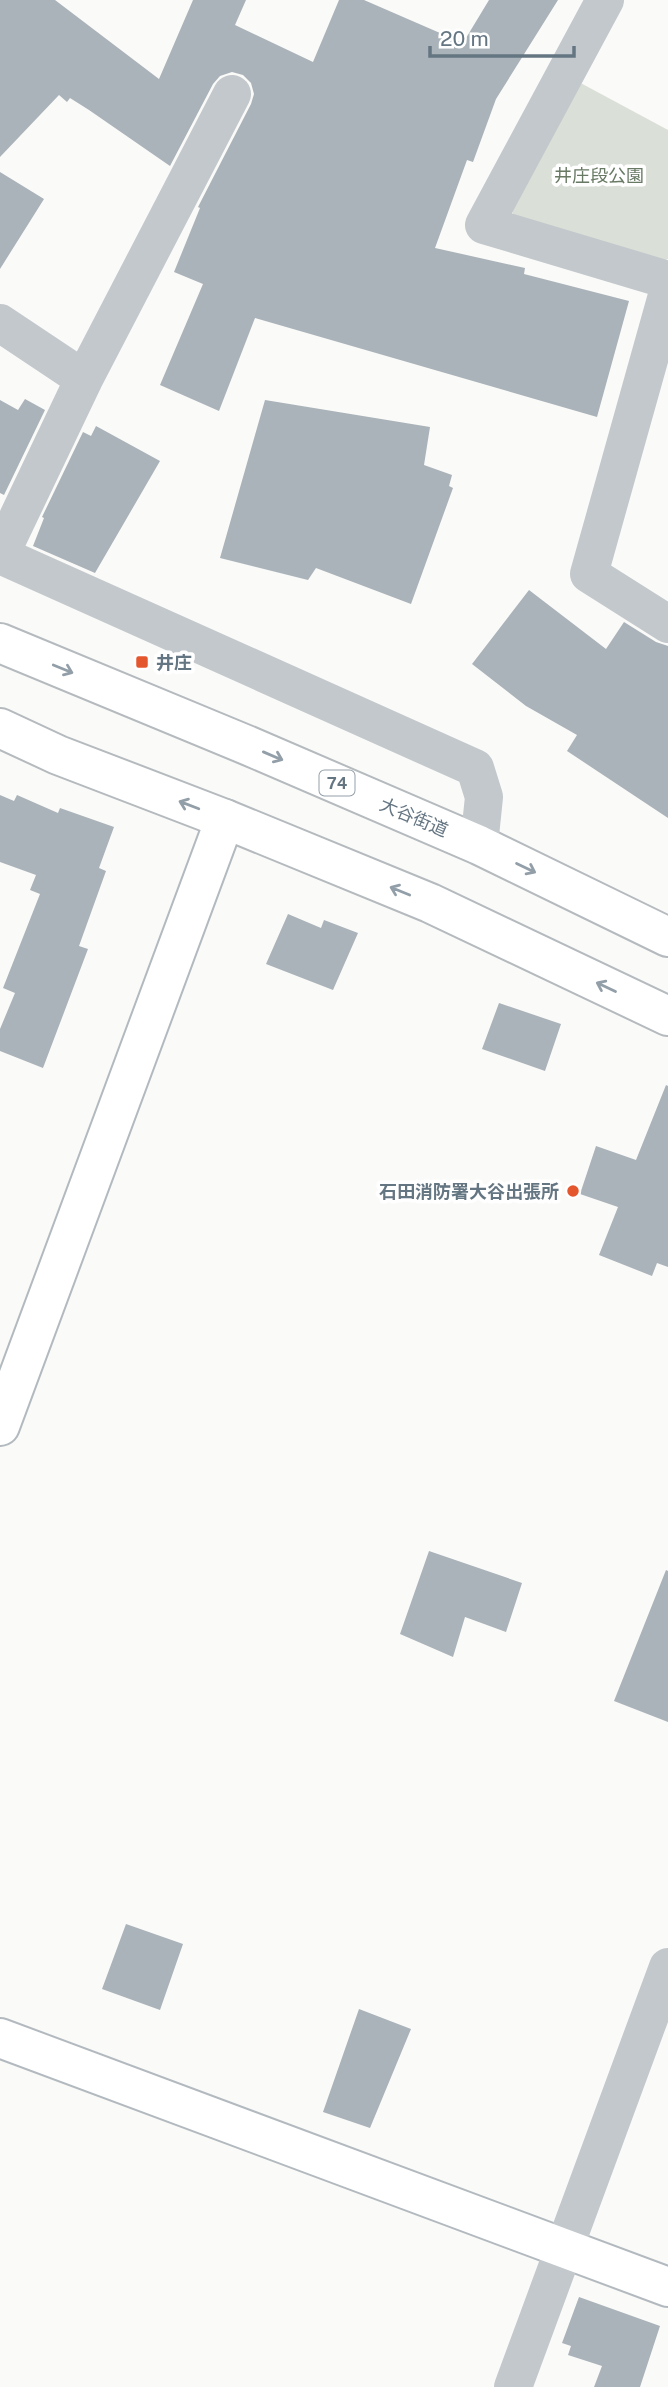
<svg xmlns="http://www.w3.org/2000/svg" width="668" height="2387" font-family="'Public Sans','Noto Sans JP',sans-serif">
  <rect width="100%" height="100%" fill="#fafaf8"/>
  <path fill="#dadfd7" d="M575,80L668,130V259L651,266L514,218L508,197Z"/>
  <path fill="#aab3b9" d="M0,0H55L159,79L193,0H246L235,25L313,62L339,0H364L463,43L489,0H558L496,99L473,162L467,160L435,248L525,268L524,274L629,301L597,417L255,318L219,411L160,385L203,284L174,272L200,208L198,207L251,104L254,94L251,83L243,75L232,72L220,76L213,84L170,166L89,110L70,98L67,102L59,95L0,157Z
    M0,172L44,199L0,269Z
    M25,399L45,410L4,495L0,493V400L18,410Z
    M265,400L430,427L424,465L452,475L449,486L453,488L411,604L316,568L308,580L220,558Z
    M96,426L160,461L95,573L33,546L44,518L42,517L83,432L91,436Z
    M529,590L606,649L624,622L656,642L668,646V818L567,751L577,735L526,706L472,664Z
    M0,795L14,801L17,795L58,813L60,808L114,827L99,868L106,871L79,946L88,949L43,1068L0,1051V1029L15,993L3,988L40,894L30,890L36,875L0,862Z
    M288,914L321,928L324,920L358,933L333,990L266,964Z
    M499,1003L561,1024L545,1071L482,1049Z
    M666,1085L668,1086V1267L657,1263L652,1276L599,1255L618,1207L580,1194L596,1146L636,1160Z
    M429,1551L522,1583L506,1632L465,1617L453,1657L400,1634Z
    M666,1570L668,1571V1722L614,1701Z
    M126,1924L183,1944L160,2010L102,1989Z
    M359,2009L411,2029L370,2128L323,2112Z
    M579,2297L660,2326L640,2387H594L602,2366L568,2355L571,2346L562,2343Z"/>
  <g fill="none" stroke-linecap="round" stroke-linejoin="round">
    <defs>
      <path id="secondary" d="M0,1426L225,819
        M0,2038L668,2287"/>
      <path id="primary" d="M0,643L249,746L479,845L668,937
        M0,728L58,755L225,819L430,903L668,1016"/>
    </defs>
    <use href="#secondary" stroke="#b3babf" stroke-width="42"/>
    <use href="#primary" stroke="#b5babe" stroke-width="42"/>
    <path stroke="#c3c8cc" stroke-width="38" d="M605,0L484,225L668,280
      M668,292L589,574L668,624
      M0,323L84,379
      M0,555L475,768L484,797L479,845
      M0,555L84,379L232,94
      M513,2387L668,1967"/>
    <use href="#secondary" stroke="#fff" stroke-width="38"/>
    <use href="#primary" stroke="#fff" stroke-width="38"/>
  </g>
  <defs><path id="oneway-shaft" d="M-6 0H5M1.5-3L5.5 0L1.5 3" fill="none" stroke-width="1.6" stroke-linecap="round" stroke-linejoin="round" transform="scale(1.75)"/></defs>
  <g stroke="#939fa8">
    <use href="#oneway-shaft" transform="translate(63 669) rotate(22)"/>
    <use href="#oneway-shaft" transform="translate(273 756) rotate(23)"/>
    <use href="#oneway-shaft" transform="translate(189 805) rotate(-159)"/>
    <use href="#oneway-shaft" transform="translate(526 868) rotate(26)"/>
    <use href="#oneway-shaft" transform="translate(400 891) rotate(-158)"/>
    <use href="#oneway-shaft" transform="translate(606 987) rotate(-155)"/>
  </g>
  <g fill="#e4572e" stroke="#fff" stroke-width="2.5">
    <rect x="135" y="655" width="14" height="14" rx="3.5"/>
    <circle cx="573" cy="1191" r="7"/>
  </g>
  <g text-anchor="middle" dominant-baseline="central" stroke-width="7" stroke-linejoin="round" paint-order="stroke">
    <rect fill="#fff" stroke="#939fa8" stroke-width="2" x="319.5" y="770.5" width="35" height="25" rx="5"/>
    <g font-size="16" font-weight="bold" fill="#657683">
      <text x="337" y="783">74</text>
    </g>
    <g font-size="18" fill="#687a64" stroke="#fff">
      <text x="599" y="175">井庄段公園</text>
    </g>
    <g font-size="18" font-weight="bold" fill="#657683" stroke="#fff" text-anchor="start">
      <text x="156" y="662">井庄</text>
      <text x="559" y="1191" text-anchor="end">石田消防署大谷出張所</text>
    </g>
    <g font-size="18" fill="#657683" stroke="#fff">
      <text transform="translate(414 817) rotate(23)">大谷街道</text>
    </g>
  </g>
  <path d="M430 46v10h144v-10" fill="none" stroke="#657683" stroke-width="3.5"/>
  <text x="440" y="46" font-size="21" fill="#657683" stroke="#ffffff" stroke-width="5" paint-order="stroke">20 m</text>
</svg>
